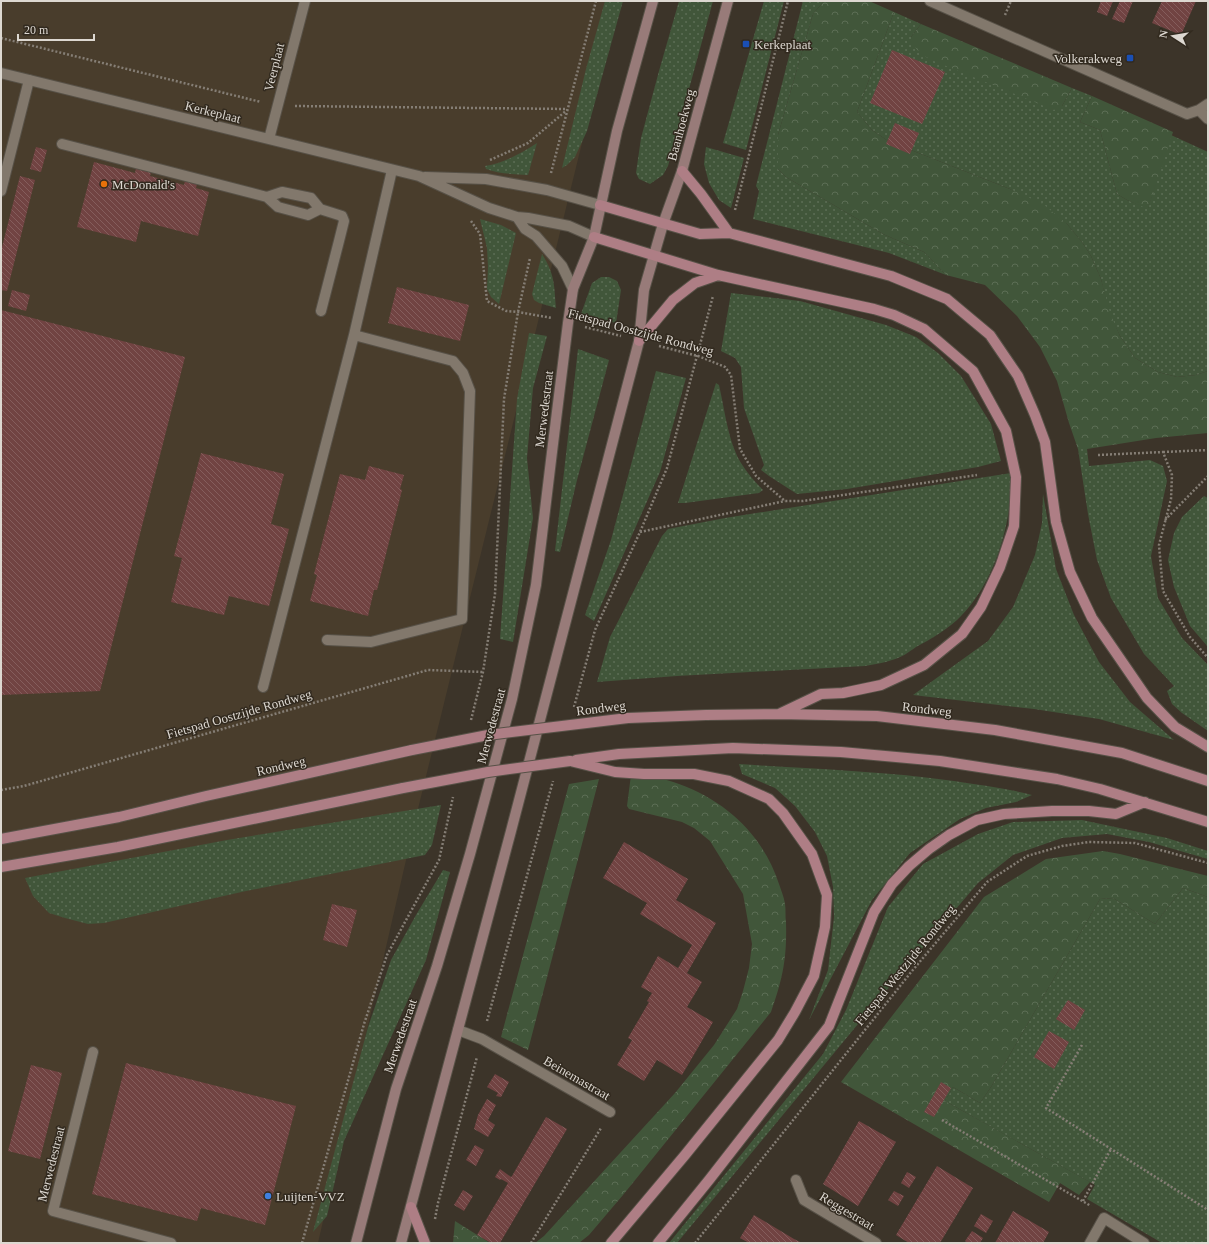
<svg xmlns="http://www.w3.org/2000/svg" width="1209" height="1244" font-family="'Times New Roman',serif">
  <defs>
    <pattern id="grass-dots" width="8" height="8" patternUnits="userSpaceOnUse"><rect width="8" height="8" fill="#41563a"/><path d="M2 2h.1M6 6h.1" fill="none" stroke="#5c6e55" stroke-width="1.8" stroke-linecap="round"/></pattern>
    <pattern id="forest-crowns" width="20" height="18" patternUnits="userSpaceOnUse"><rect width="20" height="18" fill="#41563a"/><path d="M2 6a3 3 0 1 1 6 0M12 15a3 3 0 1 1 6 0" fill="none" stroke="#5c6e55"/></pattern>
    <pattern id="building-back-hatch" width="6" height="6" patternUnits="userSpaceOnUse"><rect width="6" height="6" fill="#714342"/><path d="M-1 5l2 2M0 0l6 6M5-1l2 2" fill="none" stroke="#855d5c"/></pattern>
  </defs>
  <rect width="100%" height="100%" fill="#3c3429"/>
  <path fill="#493d2c" d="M1,1H617L415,821L318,1243H1Z"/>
  <path fill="url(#grass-dots)" d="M605,1H623L587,131L575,157L567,165L562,168L586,69Z
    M679,1H713L668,166L663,175L650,184L639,179L636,173L641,138L659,71Z
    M764,1H784L746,150L723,143Z
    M803,1H824L813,14L778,135V169L786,177L883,234L924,252L946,275L889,253L753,219L759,191L756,186Z
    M894,12L921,24L911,37L1062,106L1072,88L1092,96L1080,122L1100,130L1117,194L1127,200L1148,208L1171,135L1208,152V371L1196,375L1177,377L1158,372L1135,358L1120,336L1109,313L1101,279L1091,256L1082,242L1067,224L1010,189L888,141L872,130L857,112Z
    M537,143L528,175C514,174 499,174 486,169L485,166C505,163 521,153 537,143Z
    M706,147L744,158L731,208L719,200L709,183L704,164Z
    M480,219L501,225L516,233L499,304L491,297L487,289L488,267L487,248Z
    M542,254C555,275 554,284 556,308L539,303L534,300L532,294Z
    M601,277H609L617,281L621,290L616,323L581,314L592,283Z
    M731,293L800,301L886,325L916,337L938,353L961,376L991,424L1001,461L978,467L847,489L797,494L769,476L761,470L764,465L744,408L741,367L735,358L721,351Z
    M529,333L547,336L533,388L527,458L533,518L513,642L500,639L517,399Z
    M578,349L609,360L577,480L560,552L555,551Z
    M656,371L686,378L660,472L594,621L585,615L611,540Z
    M716,383L719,385C725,411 728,441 741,463C747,473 755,482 763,490L759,493L685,503H678Z
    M1078,449H1087L1089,466L1150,460L1163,466L1167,481L1151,556L1158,598L1182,638L1208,665V731L1182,713L1172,704L1167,691L1174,686L1144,654L1111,598L1097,560L1088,514Z
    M1011,473C1013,520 995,582 961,616C951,627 930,640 916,647C909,652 901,658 892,660C884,663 874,664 865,666L677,676L597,682L610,637L662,536L668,529L725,518Z
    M1043,494L1056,569L1074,615L1099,662L1130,702L1174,740L1099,719L1034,709L913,695L988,641L1013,607L1035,555L1042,523Z
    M1204,496L1208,498V647L1190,626L1174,587L1168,560L1174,533L1182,517Z
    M739,764C811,769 883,771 954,781C980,785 1006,788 1032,795L1016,802L986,808L960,819L910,853L872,900L809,1020L828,970L834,917L833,887L827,856L815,832L795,806L775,788L742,774Z
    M441,805L432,845L425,855L246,891L104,923L88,924L65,918L49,913L33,896L25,878L227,840Z
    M1082,820L1167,838L1208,851V859L1149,842L1107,834L1062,838L1013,855L978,883L858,1024L677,1243H669L823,1054L846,1010L888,907L923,864L978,834L1013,822Z
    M443,870L450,872L426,960L344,1141L327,1216L313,1232L368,1027L391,960L416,915Z
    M1183,888L1208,897V1243H1162L1087,1199L1095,1185L945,1101L953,1087L980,1103L991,1087L1100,899L1113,898L1155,924Z"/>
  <path fill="url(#forest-crowns)" d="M824,1H869L894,12L857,112L872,130L888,141L1010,189L1043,204L1067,224L1082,242L1091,256L1101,279L1110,313L1120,336L1135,358L1158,372L1177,377L1196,375L1208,371V433L1156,438L1087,449H1078L1069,423L1057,381L1040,347L1017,316L985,285L946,275L924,252L883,234L786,177L778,169V135L813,14Z
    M921,24L1072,88L1062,106L1054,110L929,59C919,52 914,49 911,37Z
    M1092,96L1173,132L1148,209L1127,200L1117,194L1100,130L1080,122Z
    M631,775C647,776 664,778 679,784C726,801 763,835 779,884C781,890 784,897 785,904C786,910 785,916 786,922C787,958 783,978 771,1012L623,1195L589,1235L579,1243H535L544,1236L675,1093L714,1045L737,1009L743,991L749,968L752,944L743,894L710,841L694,828L682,822L629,809L627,806Z
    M599,779L528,1050L501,1037L569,784Z
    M1103,851L1120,854L1208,876V897L1183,888L1155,924L1113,898L1100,899L991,1087L980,1103L953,1087L945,1101L1090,1182L1079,1195L1060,1183L1049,1202L841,1082L984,897L1046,859Z
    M455,1221L490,1243H453Z"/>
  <path fill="url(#building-back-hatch)" d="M1101,1H1113L1107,16L1097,12Z
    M1120,1H1133L1124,23L1112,19Z
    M1162,1H1196L1181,35L1152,23Z
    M892,50L945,72L922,124L870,103Z
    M895,123L919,133L910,154L886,144Z
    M36,147L47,150L41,172L30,169Z
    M94,162L135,173L136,168L151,172L150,176L184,185L185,181L197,184L196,188L209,192L198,236L141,221L136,242L77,227Z
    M20,176L35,180L7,291L1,290V251Z
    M397,287L469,305L460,341L388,323Z
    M12,290L30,295L26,311L8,306Z
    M1,310L185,357L100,691L1,695Z
    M201,453L284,474L271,524L289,529L269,606L229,596L224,615L171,602L182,558L174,556Z
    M369,466L404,475L400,489L402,490L377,590H374L368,616L310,601L317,575L314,574L340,474L365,480Z
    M624,842L688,879L676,900L716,923L687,973L702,982L687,1007L713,1022L682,1075L657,1060L644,1081L617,1065L632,1040L628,1038L649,1002L647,1001L652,993L641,987L658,956L678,968L692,945L640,914L647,903L603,878Z
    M332,904L357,910L347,947L323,940Z
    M1068,1000L1085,1010L1074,1030L1056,1019Z
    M1049,1031L1069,1042L1054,1069L1034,1057Z
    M126,1063L296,1106L265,1225L201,1208L197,1221L92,1194Z
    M31,1065L62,1073L40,1159L8,1151Z
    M495,1074L509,1082L501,1097L496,1096L498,1093L487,1087Z
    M941,1082L951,1088L934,1117L924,1112Z
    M487,1099L496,1105L488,1120L495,1125L488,1137L474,1129L478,1115Z
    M546,1117L567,1129L500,1243H491L477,1235L508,1183L501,1179L500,1180L495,1177L500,1169L511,1177L512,1176Z
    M859,1121L896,1142L858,1206L823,1184Z
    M475,1145L484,1150L476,1166L466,1160Z
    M937,1166L973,1188L940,1243H909L896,1235Z
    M907,1172L916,1177L909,1188L901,1183Z
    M463,1190L473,1196L464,1211L454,1205Z
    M894,1191L904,1196L898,1206L888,1200Z
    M1013,1211L1049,1232L1043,1243H995Z
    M981,1214L993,1221L986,1233L974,1226Z
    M754,1215L794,1239L802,1243H749L740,1238Z
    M972,1231L983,1238L980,1243H968L965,1241Z"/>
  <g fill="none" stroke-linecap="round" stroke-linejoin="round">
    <defs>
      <path id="lane" d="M62,144L267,197L282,192L311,198L320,209L342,216L344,221L339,241L321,311
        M1,191L29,80
        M267,197L278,207L308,215L320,209
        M327,640L371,642L462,619L470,391L463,373L453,361L354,335L392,170
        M263,687L354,335
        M93,1052L53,1211L171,1243"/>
      <path id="street" d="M930,1L1187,114L1199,110L1208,104
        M1,73L419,176L489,208L517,217L528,218L569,226L594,237
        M1199,110L1208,119
        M269,139L305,1
        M425,177L486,179L547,190L600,205
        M517,217L525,229L536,236L562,266L573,289
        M458,1030L482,1039L610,1112
        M796,1180L804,1200L876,1243
        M1090,1243L1104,1218L1144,1243"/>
      <path id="secondary" d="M356,1243L396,1089L437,966L470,854L512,699L536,585L552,452L568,323L573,289L594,237L617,131L653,1
        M401,1243L511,831L639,341L644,290L663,224L682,171L728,1"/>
      <path id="primary" d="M682,171L701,194L729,233
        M600,205L700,234L729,233L891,276L947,299L990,335L1018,376L1035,415L1045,442L1056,522L1070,572L1092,618L1147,698L1175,727L1208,747
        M594,237L718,275L874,309L894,315L924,329L973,371L1006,431L1016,477L1014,526L1000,567L981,607L962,634L924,665L881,685L843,693L821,694L779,714
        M639,341L673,300L695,283L718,275
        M628,718L706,715L779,714L877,716L995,730L1122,753L1208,781
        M576,760L619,754L733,748L841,752L940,761L1057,779L1100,789L1208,822
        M570,761L615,772L644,774H694L729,781L769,799L783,813L812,854L827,895L825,927L814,976L795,1012L778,1040L685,1155L611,1243
        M1,839L119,817L206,796L412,750
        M1,867L118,847L403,788
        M411,1207L425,1243
        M658,1243L709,1180L829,1026L874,912L892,884L909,866L929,849L949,835L977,820L1004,814L1052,811H1089L1116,814L1145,802"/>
    </defs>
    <use href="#lane" stroke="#575147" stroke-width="12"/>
    <use href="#street" stroke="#575147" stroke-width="12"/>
    <use href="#secondary" stroke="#575147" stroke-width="12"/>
    <use href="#primary" stroke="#575147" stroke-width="12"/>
    <path stroke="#857e75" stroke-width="2.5" stroke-dasharray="2 2" stroke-linecap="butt" d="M1005,15L1011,1
      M1,38L261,102
      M295,106L567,109
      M490,160L528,143L567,110
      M551,173L596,1
      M735,210L788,1
      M471,221L480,234L487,301L506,311L518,312L552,318
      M585,327L621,336
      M659,346L698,356L725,367L731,375L740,449L756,476L785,501H803L977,475
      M1163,452L1208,450
      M1098,455L1163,452L1172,475L1171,499L1159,545L1163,591L1190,637L1208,658
      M1165,520L1208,476
      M640,532L785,501
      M574,707L595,630L640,532L667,468L713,296
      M471,720L483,672L495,594L504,399L518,312L530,258
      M1,790L24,786L428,670L483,672
      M487,1021L553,781
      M1082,1045L1046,1108L1208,1210
      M942,1120L1091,1206
      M1083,1201L1111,1149
      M435,1219L438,1203L477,1057
      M302,1243L364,1024L387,955L439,860L453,797
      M531,1243L601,1128
      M695,1243L912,971L987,882L1027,856L1062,846L1089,842L1135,843L1208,863"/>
    <use href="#lane" stroke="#82786c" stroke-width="10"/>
    <use href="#street" stroke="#82786c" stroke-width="10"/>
    <use href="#secondary" stroke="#987b79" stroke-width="10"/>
    <use href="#primary" stroke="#ae7e85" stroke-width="10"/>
    <defs>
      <path id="primary-bridge" d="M412,750L488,735L628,718
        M403,788L488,772L570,761"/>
    </defs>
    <use href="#primary-bridge" stroke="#575147" stroke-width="12" stroke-linecap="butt"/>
    <use href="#primary-bridge" stroke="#ae7e85" stroke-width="10"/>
  </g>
  <g fill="#1a4fb4" stroke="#322a1f" stroke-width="1.5">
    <rect x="742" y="40" width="8" height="8" rx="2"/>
    <rect x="1126" y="54" width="8" height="8" rx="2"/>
  </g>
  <circle fill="#e8710a" stroke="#322a1f" stroke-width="1.5" cx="104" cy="184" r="4"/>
  <circle fill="#3f7fe0" stroke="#322a1f" stroke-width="1.5" cx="268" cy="1196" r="4"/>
  <g text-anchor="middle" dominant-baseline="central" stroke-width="3" stroke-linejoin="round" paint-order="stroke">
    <g font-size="13" fill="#ddd8d1" stroke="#322a1f" text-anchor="start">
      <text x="754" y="44">Kerkeplaat</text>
      <text x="1122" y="58" text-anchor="end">Volkerakweg</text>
      <text x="112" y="184">McDonald's</text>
      <text x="276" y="1196">Luijten-VVZ</text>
    </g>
    <g font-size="13" fill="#ddd8d1" stroke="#322a1f">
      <text transform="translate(274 67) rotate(-76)">Veerplaat</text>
      <text transform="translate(213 112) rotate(14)">Kerkeplaat</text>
      <text transform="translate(681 125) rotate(-75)">Baanhoekweg</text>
      <text transform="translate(641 332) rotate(15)">Fietspad Oostzijde Rondweg</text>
      <text transform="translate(544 409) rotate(-83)">Merwedestraat</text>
      <text transform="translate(601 708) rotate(-7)">Rondweg</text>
      <text transform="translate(927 709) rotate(6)">Rondweg</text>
      <text transform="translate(239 714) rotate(-16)">Fietspad Oostzijde Rondweg</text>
      <text transform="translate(491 726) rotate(-75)">Merwedestraat</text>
      <text transform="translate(281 766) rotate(-13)">Rondweg</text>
      <text transform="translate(905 965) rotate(-51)">Fietspad Westzijde Rondweg</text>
      <text transform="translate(400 1036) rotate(-71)">Merwedestraat</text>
      <text transform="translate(577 1078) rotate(30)">Beinemastraat</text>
      <text transform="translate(51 1164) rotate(-76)">Merwedestraat</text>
      <text transform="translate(847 1211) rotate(31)">Reggestraat</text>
    </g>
  </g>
  <rect width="1209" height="1244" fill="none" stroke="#ddd8d1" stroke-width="4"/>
  <g transform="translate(1173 36) rotate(282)" stroke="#322a1f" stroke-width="3" paint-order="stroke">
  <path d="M0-3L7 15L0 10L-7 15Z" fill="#ddd8d1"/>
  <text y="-6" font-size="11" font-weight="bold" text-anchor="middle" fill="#ddd8d1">N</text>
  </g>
  <path d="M18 34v6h76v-6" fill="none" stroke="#ddd8d1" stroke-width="2"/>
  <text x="24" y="34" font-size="12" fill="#ddd8d1" stroke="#322a1f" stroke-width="3" paint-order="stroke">20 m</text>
</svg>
